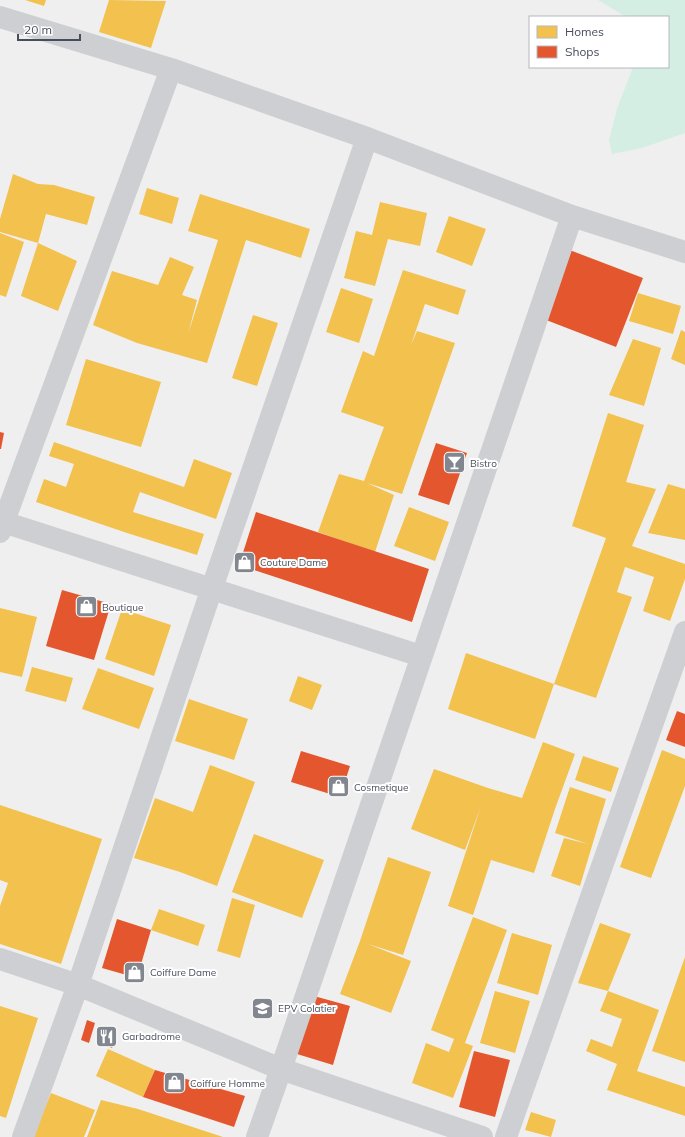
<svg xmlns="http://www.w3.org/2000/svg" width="685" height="1137" font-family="Mulish,sans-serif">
  <rect width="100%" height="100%" fill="#f0efef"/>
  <path fill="#d4eee3" d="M598,0H685V133L642,148L612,154L609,140L617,109L633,67H668V17H626Z"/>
  <path fill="#f2c14e" d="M25,0H46L44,6Z
    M109,0L166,1L151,48L99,32Z
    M13,174L38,184L54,185L95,197L87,225L46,214L38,243L77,261L58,311L21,296L38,243L0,232V219Z
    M147,188L179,198L172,224L139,214Z
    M200,194L310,229L301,258L246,240L207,363L137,343L93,325L112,271L158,285L170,257L194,267L182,295L197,300L188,334L218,240L188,231Z
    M380,202L427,213L420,246L388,239L375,286L344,278L356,231L372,235Z
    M449,216L486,229L472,266L436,252Z
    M0,233L24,242L6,297L0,295Z
    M403,270L466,290L458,315L425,304L411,345L417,331L455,343L402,494L367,483L394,495L375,552L318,532L339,474L364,481L384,427L341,412L363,351L374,356Z
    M341,288L373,299L359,343L326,332Z
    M638,293L681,306L673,334L629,321Z
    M253,315L278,323L257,386L232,378Z
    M681,330L685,332V365L671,359Z
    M633,339L661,348L644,406L609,395Z
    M86,359L161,382L141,447L66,425Z
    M608,413L644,425L626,482L656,489L632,546L685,564V579L670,621L643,611L654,577L625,567L617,592L632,597L596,698L554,684L606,538L572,526Z
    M54,442L184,487L194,459L232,473L216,519L140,492L133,512L204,534L197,555L127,533L36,502L44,479L66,487L74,464L49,456Z
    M668,484L685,489V540L648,533Z
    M409,507L449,522L435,561L394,546Z
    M0,608L37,617L22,677L0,672Z
    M122,609L171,625L154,676L105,659Z
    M466,653L554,684L535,739L448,709Z
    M32,667L73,678L66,702L25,691Z
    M98,668L154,688L139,729L82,709Z
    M298,676L322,685L312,710L289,701Z
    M189,699L248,719L234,760L175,741Z
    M543,742L575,754L555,809L534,873L491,860L473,915L448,906L481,806L465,850L411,829L434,769L488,788L522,798Z
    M662,750L685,759V786L651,878L620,867Z
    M583,756L619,768L611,792L575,780Z
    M210,765L255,782L217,886L180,872L134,858L155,798L193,812Z
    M570,787L606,799L580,886L551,876L564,838L588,844L555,833Z
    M0,805L102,839L61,964L0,944V906L8,883L0,880Z
    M254,834L324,860L302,918L232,892Z
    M388,857L431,872L403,955L368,944L411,961L391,1013L340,994L360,941Z
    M232,898L255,905L240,958L217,951Z
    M159,909L205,925L198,946L151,930Z
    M473,917L507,930L465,1043L473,1046L453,1098L412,1083L426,1043L449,1052L454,1039L431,1030Z
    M600,923L631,934L608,991L578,983Z
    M512,933L552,945L538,995L497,983Z
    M685,957V1062L652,1051Z
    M495,991L530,1001L515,1053L480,1043Z
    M608,991L659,1010L637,1071L685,1087V1116L607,1090L617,1064L586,1051L591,1039L612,1047L622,1019L600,1011Z
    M0,1006L38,1018L6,1118L0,1116Z
    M108,1049L155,1070L143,1097L96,1076Z
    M51,1093L95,1110L84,1137H33Z
    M101,1100L138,1109L223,1137H87Z
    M531,1112L556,1120L551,1137L525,1130Z"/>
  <path fill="#e4572e" d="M567,249L643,278L616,347L541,318Z
    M0,432L4,433L1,449H0Z
    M436,443L467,453L449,505L418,495Z
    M256,512L429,569L412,622L239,565Z
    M62,590L111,604L94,660L46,646Z
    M677,711L685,714V747L666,740Z
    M301,751L350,766L340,797L291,782Z
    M117,919L151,930L137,978L102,968Z
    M314,996L350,1006L333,1065L297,1054Z
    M87,1020L95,1023L89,1043L81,1040Z
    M106,1030L117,1035L112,1048L100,1043Z
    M474,1051L510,1060L495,1117L459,1107Z
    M155,1070L245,1096L234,1127L143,1097Z"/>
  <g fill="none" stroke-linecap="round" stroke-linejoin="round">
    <path stroke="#cecfd2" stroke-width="22" d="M0,17L171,69L367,138L572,216L685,252
      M0,521L421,656
      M0,532L171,69
      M0,959L78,985L281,1069L482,1137
      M23,1137L78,985L212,588L367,138
      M257,1137L281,1069L572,216
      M506,1137L685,632"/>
  </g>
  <defs>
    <symbol id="bar-square" viewBox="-11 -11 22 22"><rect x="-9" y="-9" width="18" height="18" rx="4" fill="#82868f" stroke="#fff"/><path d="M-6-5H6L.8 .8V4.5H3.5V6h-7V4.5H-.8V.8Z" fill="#fff"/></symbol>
    <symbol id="shop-square" viewBox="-11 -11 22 22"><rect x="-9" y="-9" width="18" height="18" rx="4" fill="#82868f" stroke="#fff"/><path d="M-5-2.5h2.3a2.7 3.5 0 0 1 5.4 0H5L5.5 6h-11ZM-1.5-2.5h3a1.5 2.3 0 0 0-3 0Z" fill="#fff"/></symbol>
    <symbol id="school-square" viewBox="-11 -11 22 22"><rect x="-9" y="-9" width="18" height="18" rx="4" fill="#82868f" stroke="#fff"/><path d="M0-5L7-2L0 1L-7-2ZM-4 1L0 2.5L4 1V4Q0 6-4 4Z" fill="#fff"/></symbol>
    <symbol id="restaurant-square" viewBox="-11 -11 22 22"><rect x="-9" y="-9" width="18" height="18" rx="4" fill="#82868f" stroke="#fff"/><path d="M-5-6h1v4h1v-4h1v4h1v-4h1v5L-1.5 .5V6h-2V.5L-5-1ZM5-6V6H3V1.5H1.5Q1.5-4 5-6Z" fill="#fff"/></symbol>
  </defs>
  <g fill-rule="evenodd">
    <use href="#bar-square" x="442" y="450" width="25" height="25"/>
    <use href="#shop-square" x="232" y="550" width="25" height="25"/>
    <use href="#shop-square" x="74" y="594" width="25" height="25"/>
    <use href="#shop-square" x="326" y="774" width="25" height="25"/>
    <use href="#shop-square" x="122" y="960" width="25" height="25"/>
    <use href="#school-square" x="250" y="996" width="25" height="25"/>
    <use href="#restaurant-square" x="94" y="1024" width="25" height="25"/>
    <use href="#shop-square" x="162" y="1070" width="25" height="25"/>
  </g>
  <g text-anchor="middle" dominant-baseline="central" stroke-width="4" stroke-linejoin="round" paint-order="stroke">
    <g font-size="10" fill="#474d5b" stroke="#fff" text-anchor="start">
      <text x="470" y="463">Bistro</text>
      <text x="260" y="562">Couture Dame</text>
      <text x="102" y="607">Boutique</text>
      <text x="354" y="787">Cosmetique</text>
      <text x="150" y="972">Coiffure Dame</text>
      <text x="278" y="1008">EPV Colatier</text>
      <text x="122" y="1036">Garbadrome</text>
      <text x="190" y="1083">Coiffure Homme</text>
    </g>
  </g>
  <rect x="529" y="16" width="140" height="52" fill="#ffffff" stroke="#b5b8bd"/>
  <rect x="537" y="26" width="20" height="12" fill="#f2c14e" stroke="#b5b8bd"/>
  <text x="565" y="36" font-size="12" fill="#474d5b">Homes</text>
  <rect x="537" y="46" width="20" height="12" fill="#e4572e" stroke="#b5b8bd"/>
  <text x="565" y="56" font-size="12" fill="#474d5b">Shops</text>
  <path d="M18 34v6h62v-6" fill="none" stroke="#474d5b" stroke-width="2"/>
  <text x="24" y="34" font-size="12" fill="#474d5b" stroke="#ffffff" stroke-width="3" paint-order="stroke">20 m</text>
</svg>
